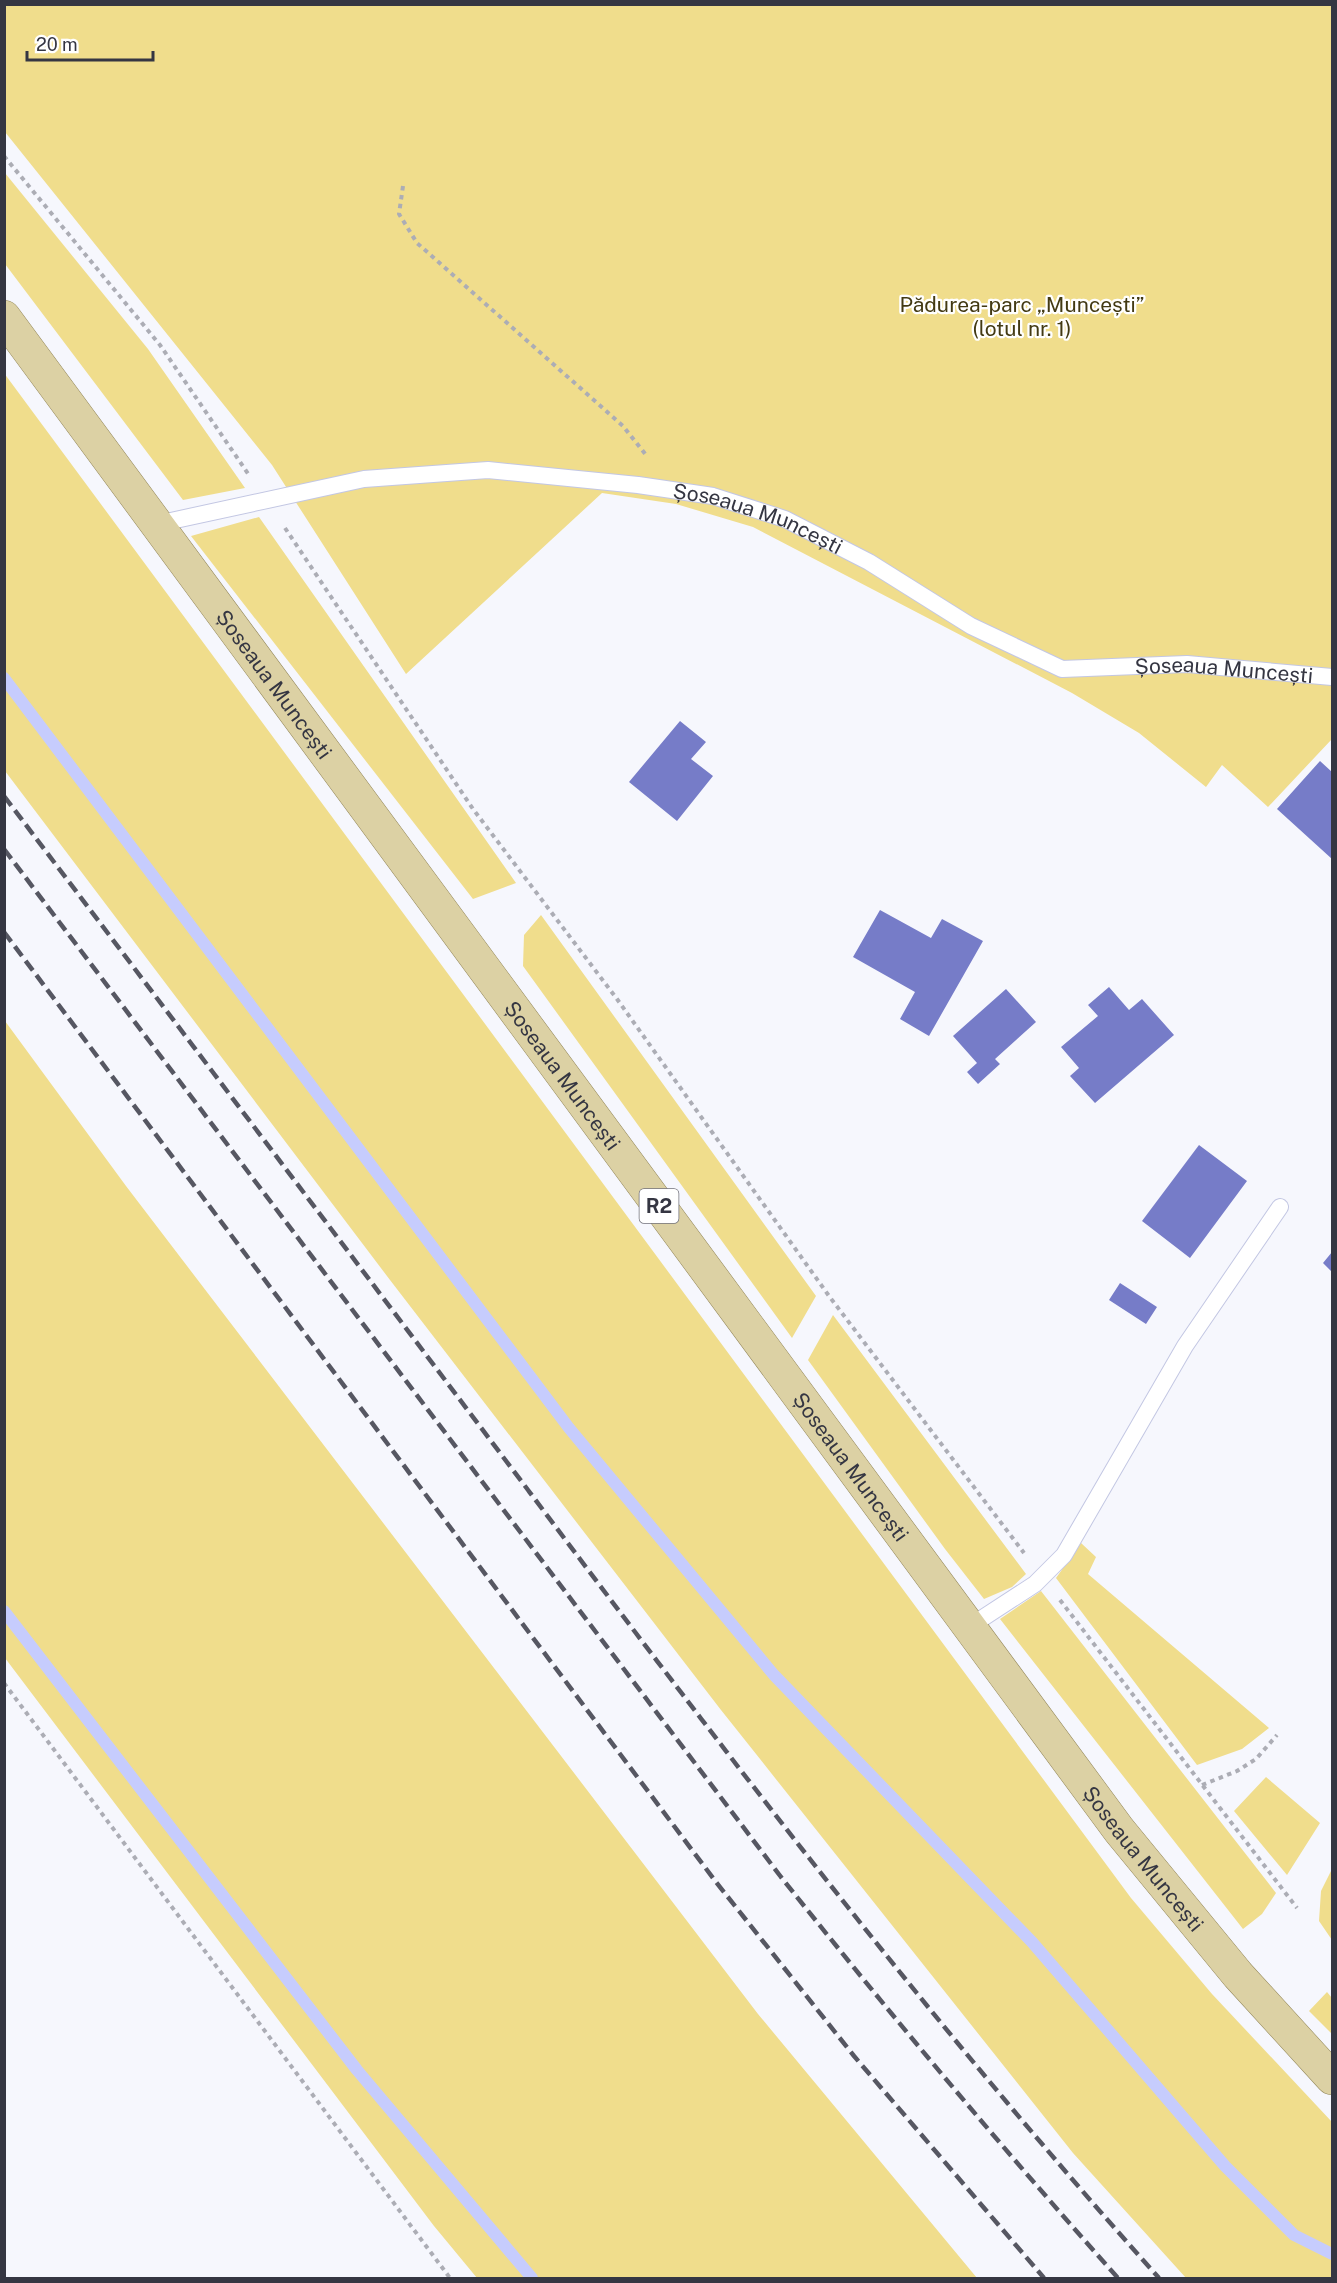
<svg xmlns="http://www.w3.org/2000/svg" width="1337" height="2283" font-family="'Public Sans',sans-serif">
  <rect width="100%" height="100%" fill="#f6f7fd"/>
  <path fill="#f0dd8c" d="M4,5H1332V739L1268,807L1222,765L1206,787L1139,733L1072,693L753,527L676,504L602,493L406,674L272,465L5,132Z
    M5,173L148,349L245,488L183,500L5,264Z
    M4,373L1131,1898L1212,1994L1332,2122V2278H1186L1073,2153L721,1710L390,1280L5,771Z
    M259,517L516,883L473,899L191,536Z
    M541,915L816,1296L792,1338L523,966L524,935Z
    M5,1021L126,1186L758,2014L977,2278H477L434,2226L5,1658Z
    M833,1315L1026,1574L1012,1587L984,1599L945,1549L808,1360Z
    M1081,1543L1096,1557L1088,1574L1269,1728L1242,1749L1197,1765L1056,1578Z
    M1041,1591L1276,1893L1262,1914L1243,1929L1000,1619Z
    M1266,1777L1320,1823L1287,1875L1234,1811Z
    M1332,1869V1940L1319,1921L1321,1891Z
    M1327,1992L1332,1998V2034L1309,2011Z"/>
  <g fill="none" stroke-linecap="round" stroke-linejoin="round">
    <path stroke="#c6ccfd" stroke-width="12" d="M4,678L569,1428L774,1675L1032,1942L1225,2166L1294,2235L1332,2254
      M4,1611L357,2070L532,2278"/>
  </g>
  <path fill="#767cc8" d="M680,721L706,742L691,759L713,776L677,821L629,782Z
    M1320,761L1332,772V859L1277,809Z
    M880,910L931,938L942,919L983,941L929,1036L900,1019L915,992L853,957Z
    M1109,987L1129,1010L1142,999L1174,1035L1095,1103L1070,1076L1079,1068L1061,1047L1098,1016L1088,1005Z
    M1006,989L1036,1022L995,1059L1000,1064L978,1084L967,1072L977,1063L953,1036Z
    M1199,1145L1247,1181L1190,1258L1142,1221Z
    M1332,1252V1272L1323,1263Z
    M1120,1283L1157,1307L1146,1324L1109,1300Z"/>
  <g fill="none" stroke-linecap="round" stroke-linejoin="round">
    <defs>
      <g id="service">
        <path id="s1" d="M157,524L364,479L488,470L638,485L713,496L785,519L869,562L971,626L1062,669L1187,664L1332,677"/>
        <path d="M969,1627L1035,1584L1064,1555L1185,1346L1280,1207"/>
      </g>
      <g id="primary">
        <path id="s2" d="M4,317L1119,1830L1238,1975L1332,2078"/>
      </g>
    </defs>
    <use href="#service" stroke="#c3c7e3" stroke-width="18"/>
    <use href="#primary" stroke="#93875a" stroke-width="34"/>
    <path stroke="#acadb5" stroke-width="4" stroke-dasharray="4.5 4.5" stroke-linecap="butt" d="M4,156L160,345L249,475
      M403,186L399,214L417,243L623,426L646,455
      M285,528L473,809L617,999L829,1296L1024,1553
      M1060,1600L1297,1908
      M4,1683L450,2278
      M1202,1785L1237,1771L1256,1759L1277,1735"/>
    <use href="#service" stroke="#fff" stroke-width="16"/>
    <use href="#primary" stroke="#dcd1a4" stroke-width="33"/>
    <path stroke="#565762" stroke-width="4.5" stroke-dasharray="12 6" stroke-linecap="butt" d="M4,796C179,1027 353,1258 528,1490C730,1759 934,2027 1159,2278
      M4,849L781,1877C890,2014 1002,2148 1118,2278
      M4,932L716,1882L854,2056L1044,2278"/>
  </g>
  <g text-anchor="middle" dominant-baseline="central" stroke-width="4.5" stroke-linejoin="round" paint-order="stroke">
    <rect fill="#fff" stroke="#72727b" stroke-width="1.5" x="639.5" y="1189" width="39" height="34" rx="4.5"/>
    <g font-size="20" font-weight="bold" fill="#353642">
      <text x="659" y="1206">R2</text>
    </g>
    <g font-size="21" fill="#433a13" stroke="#fff">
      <text x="1022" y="304">Pădurea-parc „Muncești”<tspan x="1022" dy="24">(lotul nr. 1)</tspan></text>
    </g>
    <g font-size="21" fill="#353642" stroke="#fff">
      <text stroke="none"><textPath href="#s1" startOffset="612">Șoseaua Muncești</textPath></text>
      <text stroke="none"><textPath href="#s1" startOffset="1116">Șoseaua Muncești</textPath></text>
      <text stroke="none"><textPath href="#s2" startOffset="456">Șoseaua Muncești</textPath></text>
      <text stroke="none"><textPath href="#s2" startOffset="942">Șoseaua Muncești</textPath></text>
      <text stroke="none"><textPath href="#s2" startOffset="1428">Șoseaua Muncești</textPath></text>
      <text stroke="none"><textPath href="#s2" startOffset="1917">Șoseaua Muncești</textPath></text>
    </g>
  </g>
  <rect width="1337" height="2283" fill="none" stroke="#353642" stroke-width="12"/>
  <path d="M27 51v9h126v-9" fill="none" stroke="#353642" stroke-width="3"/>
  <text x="36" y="51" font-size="18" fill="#353642" stroke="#ffffff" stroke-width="4.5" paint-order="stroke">20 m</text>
</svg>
